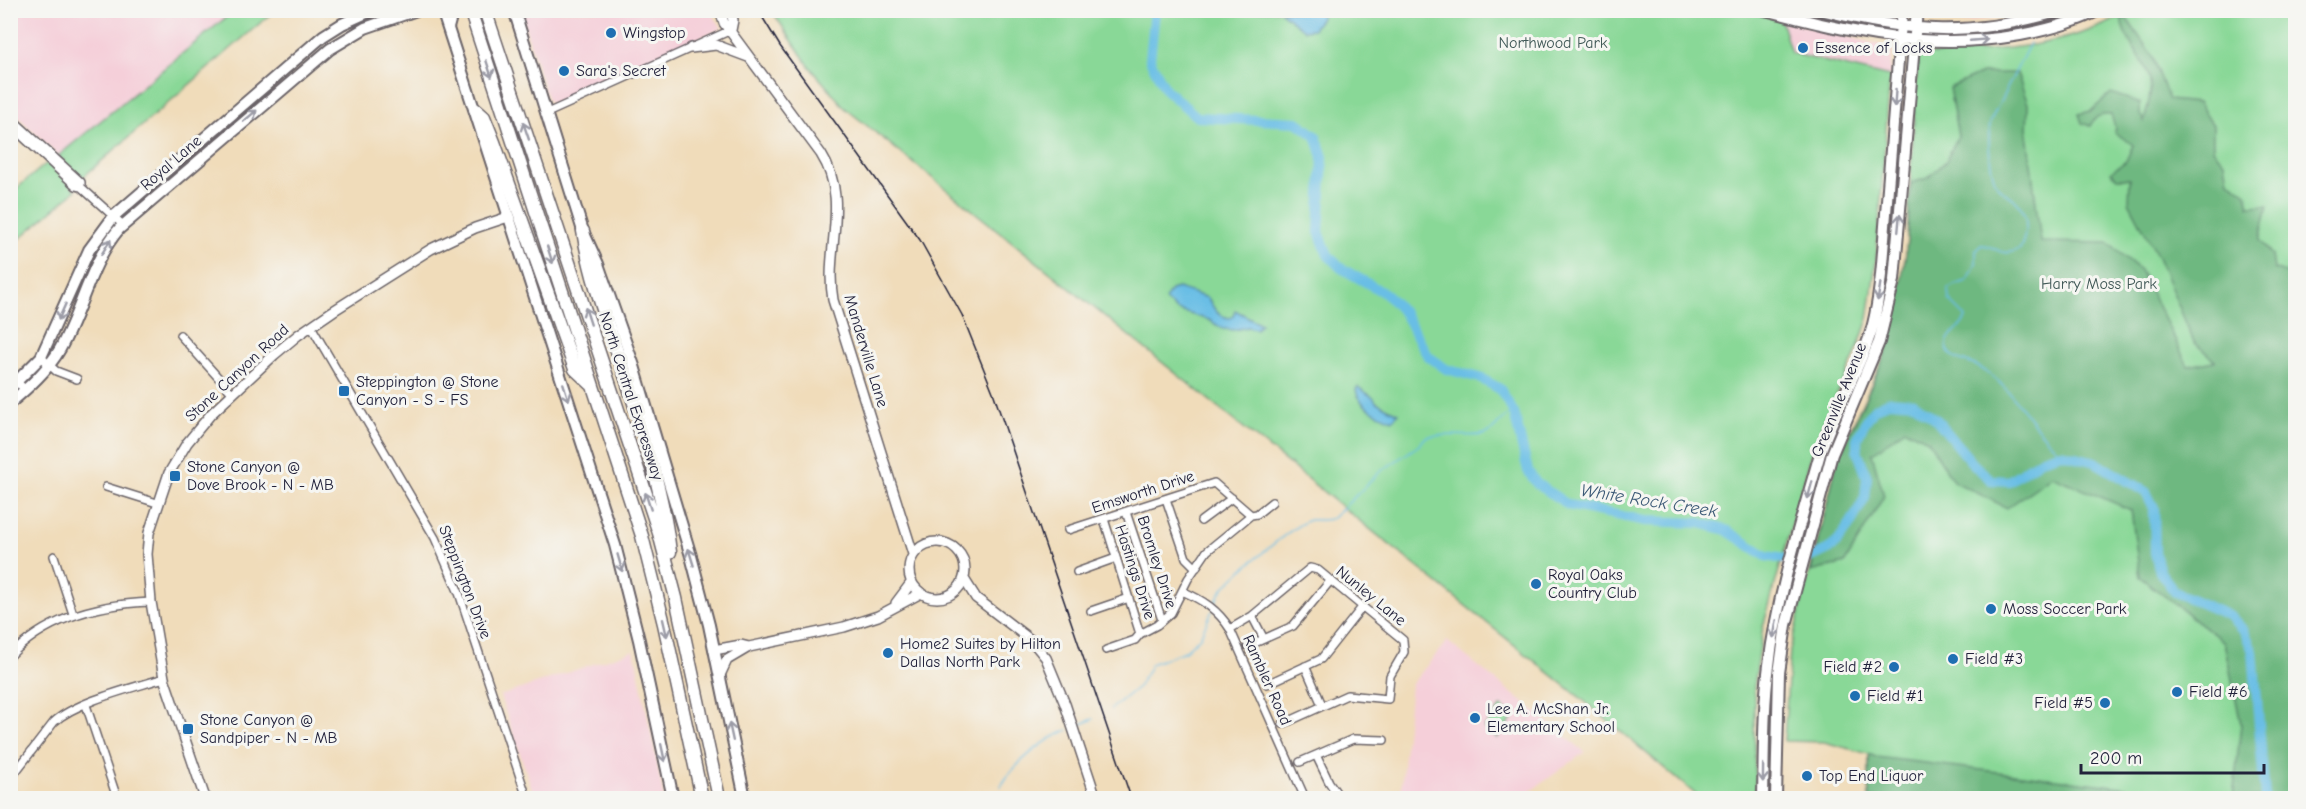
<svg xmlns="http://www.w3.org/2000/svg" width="2306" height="809" font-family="'Comic Neue',sans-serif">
  <rect width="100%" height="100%" fill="#f6f6f2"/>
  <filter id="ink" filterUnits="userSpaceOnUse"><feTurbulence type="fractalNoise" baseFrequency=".0167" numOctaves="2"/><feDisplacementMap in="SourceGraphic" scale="12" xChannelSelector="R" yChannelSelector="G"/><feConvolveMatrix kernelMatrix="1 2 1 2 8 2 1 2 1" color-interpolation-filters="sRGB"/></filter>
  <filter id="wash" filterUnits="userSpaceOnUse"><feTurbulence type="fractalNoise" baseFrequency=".008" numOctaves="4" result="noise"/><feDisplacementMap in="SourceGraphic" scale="24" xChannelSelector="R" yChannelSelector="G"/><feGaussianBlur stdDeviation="1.35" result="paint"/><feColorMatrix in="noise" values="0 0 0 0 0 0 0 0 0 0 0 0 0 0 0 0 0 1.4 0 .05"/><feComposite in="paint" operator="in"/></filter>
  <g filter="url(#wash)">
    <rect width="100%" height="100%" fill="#f0dcba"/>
    <path fill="#f5cfd9" d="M10,11H235L58,156L11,110Z
      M520,11H710L722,28L553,104L548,101Z
      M1920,11H2025L2006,16L1963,23L1923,20Z
      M1781,20L1892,48L1890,77L1790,53Z
      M1447,641L1585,752L1521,798H1400L1411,685Z
      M634,650L664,798H535L500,696Z"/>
    <path fill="#89d897" stroke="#567d69" stroke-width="1.5" d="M235,10L274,11L82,178L58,156Z
      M1742,10L1781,20L1791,53L1890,77L1876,262L1868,319L1855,356L1826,417L1810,460L1763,627L1754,687L1755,798H1700L1583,700L845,108L809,66L772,11Z
      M2131,11H2295V798H1869V754L1824,742L1784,741L1790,650L1837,462L1850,430L1884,357L1900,295L1906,253L1918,55C1993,50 2065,50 2131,11Z
      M47,163L76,190L11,246V193Z
      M1501,706L1514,717L1497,738L1484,728Z"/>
    <path fill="#6eb880" stroke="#486d5e" stroke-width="1.5" d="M2122,18L2127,19L2152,55L2169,100L2198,103L2213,125V149L2225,163L2228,180L2246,193L2249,206L2268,205L2260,240L2272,255L2274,269L2295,277V798H2233L2241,724L2224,642L2140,577L2131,510L2052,476L2007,508L1953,481L1928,440L1905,429L1872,454L1884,496L1845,563L1811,572L1837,462L1884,357L1893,329L1906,253L1911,183L1928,178L1946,161L1958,136L1949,88L1982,73H2017L2028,104L2027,133L2041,242L2108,243L2140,270L2188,366L2215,361L2194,342L2158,257L2129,202L2130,178H2117L2111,172L2126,161L2133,145L2114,132L2115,127L2111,115C2100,114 2095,116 2090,126L2082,123L2079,114L2091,111L2111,93L2140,103V114L2144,121C2147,110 2152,94 2150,83C2148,61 2119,35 2122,18Z
      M1869,754L1876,757L2211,798H1869Z"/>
    <path fill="#69bee5" stroke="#467090" stroke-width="1.5" d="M1280,11H1321V18L1313,29L1304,30Z
      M1178,288L1208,298C1214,308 1216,316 1230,318L1233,316L1235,310L1261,324L1256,329L1248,327L1233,330L1223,329L1209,320L1177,310L1165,300L1171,290Z
      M1358,387L1374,398L1376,402L1398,413L1393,420C1378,415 1358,406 1356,389Z"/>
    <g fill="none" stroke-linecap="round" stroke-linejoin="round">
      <path stroke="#69bee5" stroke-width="1.5" d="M2030,43L1991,120C1987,134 1989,176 1999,188C2003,192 2009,195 2014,199C2030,214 2028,231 2020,249C1997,259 1998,245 1981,245L1976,250V264L1967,281L1954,285L1948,289L1949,300L1966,317C1963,329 1945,334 1947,347C1950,360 1967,361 1977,366C2014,386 2030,427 2061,453
        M1214,607C1216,602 1218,595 1222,590C1231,578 1297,522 1310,520C1319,519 1323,522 1333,518L1381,471L1418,446L1426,437C1443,432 1478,439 1488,433C1499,427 1501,416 1514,413
        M1111,709L1139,686L1151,664L1185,651L1200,637L1212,611
        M1075,727L1093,719
        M1001,786C1014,764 1044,739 1068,730"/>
      <path stroke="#69bee5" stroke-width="10" d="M1155,10L1150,60L1166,90L1197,117L1297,122L1316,136L1323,157L1319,232L1328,255L1341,268L1386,294L1404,313L1428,356L1446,369L1480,378L1500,389L1514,413L1528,471L1536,483L1568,505L1646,521L1700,523L1726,530L1766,556L1796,561L1814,556L1833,547L1849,526L1865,498L1867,477L1857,450V439L1864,424L1874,409L1890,401L1914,403L1936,419L1973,464L1991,480L2009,481L2042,459L2061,453L2095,462L2146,492L2154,508L2155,553L2160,572L2175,592L2230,616L2244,631L2253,651L2265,798"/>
    </g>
  </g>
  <g filter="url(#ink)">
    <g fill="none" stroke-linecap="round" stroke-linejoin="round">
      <defs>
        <path id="minor" d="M545,114L731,30
          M10,117L81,182V187
          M10,125L76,186L81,187L123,225
          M311,326L435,538L459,593L527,798
          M180,335L233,394
          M41,357L56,371L77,379
          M10,374L25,390
          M106,487L157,503
          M1166,499L1186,558L1196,568
          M1126,512L1162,620
          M1104,519L1140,634
          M1201,521L1232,498
          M1068,530L1214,483L1251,515
          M54,556L73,614
          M1077,572L1116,558
          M1182,591C1203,600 1218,610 1230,629L1305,798
          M1091,611L1129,598
          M1252,616L1264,639
          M1230,629L1252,616L1310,568L1318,570L1403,640L1404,652L1390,676L1388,699L1347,695L1283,724
          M1248,646L1293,626L1331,580
          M1106,650L1135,640L1140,634L1157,625L1171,613L1188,579L1207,551L1251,515L1257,514L1272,502
          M10,656C47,617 99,604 151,602
          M1305,666L1322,705
          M1267,684L1321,659L1363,606
          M86,705L117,798
          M1316,755L1329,782L1340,798
          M1300,762L1353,739L1384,740
          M10,779L54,722C77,701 133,688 164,678"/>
        <path id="tertiary" d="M720,10L724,23L821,154C851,201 824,250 833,300L913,554
          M730,10L733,20L731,30
          M691,48L716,45L748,57
          M909 570a28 28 0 1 1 56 0a28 28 0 1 1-56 0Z
          M964,579L976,598L1032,641L1046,658L1065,704L1096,798
          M896,603L911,583
          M714,650L741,645L749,647L844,627L878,616L921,593
          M720,675L727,660L749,647
          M205,798L164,678L151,602L147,554L149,533L169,473L187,443L211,414L274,355L298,335L333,311L431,249L475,228L508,217"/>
        <path id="secondary" d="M442,10L615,545L639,640L673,798
          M514,10L583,231L598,264L634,366L691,556L709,625L745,798
          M1765,10C1854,33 1927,51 2020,35C2047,30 2074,23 2099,10
          M1821,10C1912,33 1971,38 2063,10
          M448,28L451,17L457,10
          M10,388L41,357L89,250L114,216L323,36L342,24L373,10
          M10,403C29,387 48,370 60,349C82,310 90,263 119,229L330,49L365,28L417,10
          M1763,798C1764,754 1763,709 1769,665C1778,592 1801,521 1821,450C1834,412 1856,376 1869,338C1877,315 1880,288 1882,264L1902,10
          M1776,798L1779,673L1786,625L1832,454L1879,342L1894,280L1917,10"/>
        <path id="motorway" d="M470,10L642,536L664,624L702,798
          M485,10L659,533L676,598L719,798
          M475,109L484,117L494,142L575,369L591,384
          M583,231C590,274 604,313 618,354C639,418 662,485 670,552"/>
      </defs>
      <use href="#minor" stroke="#6a6367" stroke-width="10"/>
      <use href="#tertiary" stroke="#6a6367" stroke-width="12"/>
      <use href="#secondary" stroke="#6a6367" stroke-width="14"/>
      <use href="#motorway" stroke="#6a6367" stroke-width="15"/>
      <use href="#minor" stroke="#fff" stroke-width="7"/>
      <use href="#tertiary" stroke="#fff" stroke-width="9"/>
      <use href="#secondary" stroke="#fff" stroke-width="10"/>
      <use href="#motorway" stroke="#fff" stroke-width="12"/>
      <path stroke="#22223b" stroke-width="1.5" d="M758,10L780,46L920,240L962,315L993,392L1131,798"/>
    </g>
    <defs><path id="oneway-shaft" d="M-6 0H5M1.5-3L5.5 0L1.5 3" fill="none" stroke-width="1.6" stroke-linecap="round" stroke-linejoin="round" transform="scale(1.5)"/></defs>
    <g stroke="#9c9ca7">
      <use href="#oneway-shaft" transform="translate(1979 40) rotate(-5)"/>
      <use href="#oneway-shaft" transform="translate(489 69) rotate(72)"/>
      <use href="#oneway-shaft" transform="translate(1895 98) rotate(94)"/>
      <use href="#oneway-shaft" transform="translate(250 116) rotate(-40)"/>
      <use href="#oneway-shaft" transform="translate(526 131) rotate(-109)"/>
      <use href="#oneway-shaft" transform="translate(1899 223) rotate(-85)"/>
      <use href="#oneway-shaft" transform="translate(106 247) rotate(-59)"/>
      <use href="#oneway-shaft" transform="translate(550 255) rotate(72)"/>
      <use href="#oneway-shaft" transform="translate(1879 292) rotate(99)"/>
      <use href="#oneway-shaft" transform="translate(62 312) rotate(114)"/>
      <use href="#oneway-shaft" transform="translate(588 316) rotate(-108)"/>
      <use href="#oneway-shaft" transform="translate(566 392) rotate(72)"/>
      <use href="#oneway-shaft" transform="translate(1810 490) rotate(105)"/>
      <use href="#oneway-shaft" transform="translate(648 501) rotate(-108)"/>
      <use href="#oneway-shaft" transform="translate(691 557) rotate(-107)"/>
      <use href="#oneway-shaft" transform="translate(620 563) rotate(74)"/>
      <use href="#oneway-shaft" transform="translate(665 628) rotate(77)"/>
      <use href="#oneway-shaft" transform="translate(1775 629) rotate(100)"/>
      <use href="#oneway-shaft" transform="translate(731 732) rotate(-102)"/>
      <use href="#oneway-shaft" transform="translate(663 753) rotate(78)"/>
      <use href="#oneway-shaft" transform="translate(1763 773) rotate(91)"/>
    </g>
  </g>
  <g fill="#1f6fb2" stroke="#f6f6f2" stroke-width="2">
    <circle cx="611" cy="33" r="6"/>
    <circle cx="1803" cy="48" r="6"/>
    <circle cx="564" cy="71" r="6"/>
    <rect x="338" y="385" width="12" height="12" rx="3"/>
    <rect x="169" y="470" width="12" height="12" rx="3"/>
    <circle cx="1536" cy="584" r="6"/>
    <circle cx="1991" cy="609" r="6"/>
    <circle cx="888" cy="653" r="6"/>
    <circle cx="1953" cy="659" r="6"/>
    <circle cx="1894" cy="667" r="6"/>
    <circle cx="2177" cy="692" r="6"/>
    <circle cx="1855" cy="696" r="6"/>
    <circle cx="2105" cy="703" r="6"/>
    <circle cx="1475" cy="718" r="6"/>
    <rect x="182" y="723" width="12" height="12" rx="3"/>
    <circle cx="1807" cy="776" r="6"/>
  </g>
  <g text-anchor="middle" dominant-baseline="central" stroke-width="6" stroke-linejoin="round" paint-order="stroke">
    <g font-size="16" fill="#22223b" stroke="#f6f6f2" text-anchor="start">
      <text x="623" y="33">Wingstop</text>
      <text x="1815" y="48">Essence of Locks</text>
      <text x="576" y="71">Sara's Secret</text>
      <text x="356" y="382">Steppington @ Stone<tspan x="356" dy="18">Canyon - S - FS</tspan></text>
      <text x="187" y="467">Stone Canyon @<tspan x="187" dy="18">Dove Brook - N - MB</tspan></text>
      <text x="1548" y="575">Royal Oaks<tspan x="1548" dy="18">Country Club</tspan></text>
      <text x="2003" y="609">Moss Soccer Park</text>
      <text x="900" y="644">Home2 Suites by Hilton<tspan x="900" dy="18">Dallas North Park</tspan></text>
      <text x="1965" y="659">Field #3</text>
      <text x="1882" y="667" text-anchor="end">Field #2</text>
      <text x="2189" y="692">Field #6</text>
      <text x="1867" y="696">Field #1</text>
      <text x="2093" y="703" text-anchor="end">Field #5</text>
      <text x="1487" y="709">Lee A. McShan Jr.<tspan x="1487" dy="18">Elementary School</tspan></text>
      <text x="200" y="720">Stone Canyon @<tspan x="200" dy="18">Sandpiper - N - MB</tspan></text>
      <text x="1819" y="776">Top End Liquor</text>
    </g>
    <g font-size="16" fill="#415957" stroke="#f6f6f2">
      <text x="1553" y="43">Northwood Park</text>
      <text x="2099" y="284">Harry Moss Park</text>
    </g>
    <g font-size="16" fill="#22223b" stroke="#f6f6f2">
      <text transform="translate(171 163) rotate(-41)">Royal Lane</text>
      <text transform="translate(866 351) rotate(73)">Manderville Lane</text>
      <text transform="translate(237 373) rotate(-43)">Stone Canyon Road</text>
      <text transform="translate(631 396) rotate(72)">North Central Expressway</text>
      <text transform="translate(1839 400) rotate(-68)">Greenville Avenue</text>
      <text transform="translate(1143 492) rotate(-18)">Emsworth Drive</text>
      <text transform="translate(1157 562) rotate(72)">Bromley Drive</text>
      <text transform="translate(1135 572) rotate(72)">Hastings Drive</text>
      <text transform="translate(465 582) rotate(69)">Steppington Drive</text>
      <text transform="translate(1371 596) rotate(39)">Nunley Lane</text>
      <text transform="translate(1267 680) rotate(66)">Rambler Road</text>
    </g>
    <g font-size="18" font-style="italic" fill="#3b5976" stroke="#f6f6f2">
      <text transform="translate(1649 501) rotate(9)">White Rock Creek</text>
    </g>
  </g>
  <rect width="2306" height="809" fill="none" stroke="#f6f6f2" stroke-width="36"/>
  <path d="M2081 764v9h183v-9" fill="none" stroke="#22223b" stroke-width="3"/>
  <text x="2090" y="764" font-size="18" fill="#22223b" stroke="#f6f6f2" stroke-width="4.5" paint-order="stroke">200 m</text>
</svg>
